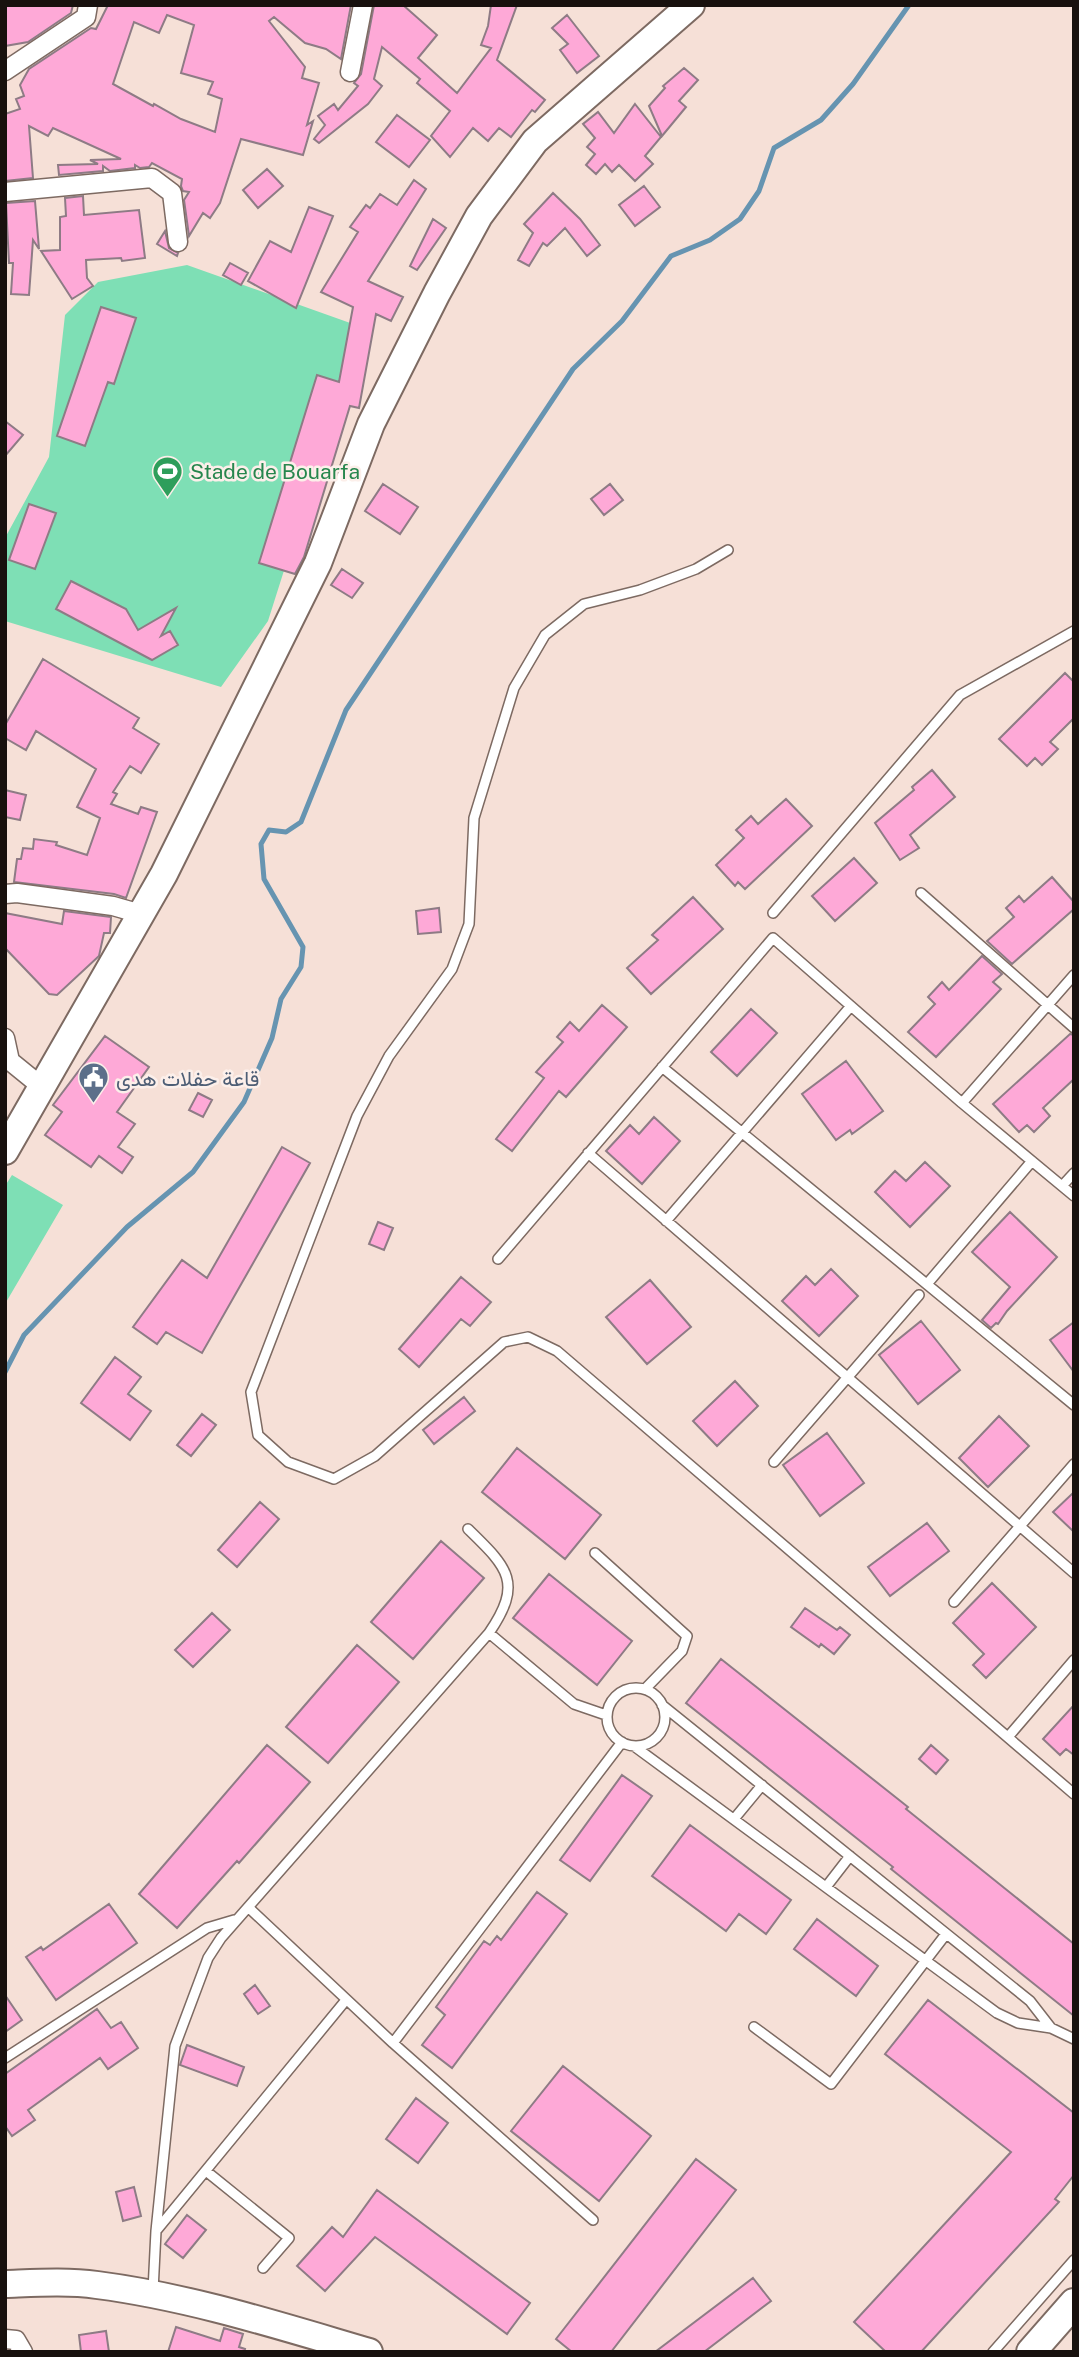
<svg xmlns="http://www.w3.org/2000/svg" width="1079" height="2357" font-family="'Public Sans',Vazirmatn,sans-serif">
  <rect width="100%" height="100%" fill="#f6e0d7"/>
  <path fill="#7edfb5" d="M187,265L353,324L347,372L268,621L221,687L5,621V538L49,457L65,315L98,282Z
    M12,1175L63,1205L5,1304V1186Z"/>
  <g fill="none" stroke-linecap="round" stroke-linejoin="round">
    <path stroke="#6694b1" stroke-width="5" d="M5,1372L24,1335L127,1227L193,1172L244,1102L272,1038L281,999L301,967L303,947L264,879L261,844L269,830L286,832L301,822L346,710L573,369L622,321L671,256L710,240L740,219L759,191L774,148L821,120L853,84L909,5"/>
  </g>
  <path fill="#fea9d7" stroke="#8e7b85" stroke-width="2" fill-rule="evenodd" d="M5,5H73L71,13L28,42L5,46Z
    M108,5H351L341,59L326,49L305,43L274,17L269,21L305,67L302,78L319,83L307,125L313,121L303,155L241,139L220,203L210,218L203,213L189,236L184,200L189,192L183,191L181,186L182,179L152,163L149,167L140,168L135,165V168L110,171L103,166V171L59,175L58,165L98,164L90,160L121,159L53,128L48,136L29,126L33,178L5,181V114L20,109L16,99L24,96L20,85L29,69L91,28L96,29ZM167,15L194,25L181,73L213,82L208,94L222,99L215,132L181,119L154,104L153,106L113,84L134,22L159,33Z
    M374,5H403L437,35L418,58L457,93L491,48L481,45L488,26L491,5H517L497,60L545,100L535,112L532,110L511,137L499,128L488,141L473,128L450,157L431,136L450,111L417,83L420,79L382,47L374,79L382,86L368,104L319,143L314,139L325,125L318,116L334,104L338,110L358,86L354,83L361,74Z
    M567,15L599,56L577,73L560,50L568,44L552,28Z
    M684,68L698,80L679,101L686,107L662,136L649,106L665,88L663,86Z
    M635,104L661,137L645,156L653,164L635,181L619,165L612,172L605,164L596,174L586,165L595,154L587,147L595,138L583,124L598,112L614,133Z
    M397,115L430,140L409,167L376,142Z
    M267,169L283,186L258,208L243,190Z
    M414,180L426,189L368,281L403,297L391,321L376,314L359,408L350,406L304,557L295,574L259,563L317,375L339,382L353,307L321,292L358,232L350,227L366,205L370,208L380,194L397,205Z
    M644,186L660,207L635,226L619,205Z
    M553,193L580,219L600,245L587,256L565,228L547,246L543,243L529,266L518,260L533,233L524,224Z
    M83,196L84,215L139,210L145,258L122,261L121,258L86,260L87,278L93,286L72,299L41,251L60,250V217L66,216L65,198Z
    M35,201L39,249L33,240L29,295L11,294L13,263H9L6,203Z
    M309,207L333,216L296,308L248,281L270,241L291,252Z
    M433,219L446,228L417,270L410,266Z
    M165,231L169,248L178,253L177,256L157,244Z
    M230,263L248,273L241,285L223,275Z
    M101,307L136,318L114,384L108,382L85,446L57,436Z
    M5,421L23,435L5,456Z
    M383,484L418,507L400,534L365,511Z
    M610,484L623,500L604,515L591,499Z
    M29,504L56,513L35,569L9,560Z
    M342,569L363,583L352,598L331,585Z
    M71,581L126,609L138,630L176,608L161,636L170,631L178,645L152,660L56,609Z
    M43,659L139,718L133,728L159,744L141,773L130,766L113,792L117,794L111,804L138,814L141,807L157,812L126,898L114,894L14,882L17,859H21L23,848L33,849L34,839L57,842L56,845L87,855L100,818L77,807L96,769L36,731L26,750L5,738V725Z
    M1065,673L1074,682V718L1050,742L1058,749L1042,765L1035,758L1027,766L999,739Z
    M932,770L955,797L910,835L919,848L900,860L875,823L914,790L912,787Z
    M5,790L26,795L20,820L5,817Z
    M786,799L812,826L745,889L738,882L735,886L716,865L744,838L736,830L751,816L758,824Z
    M854,858L877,883L835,921L812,896Z
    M1052,877L1074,902V909L1012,964L987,941L1014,917L1006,908L1019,896L1024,902Z
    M693,897L723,929L651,994L627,968L658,940L652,935Z
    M439,908L441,932L418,934L416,911Z
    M64,911L111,917L110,933H104L99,956L57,995L49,994L5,948V913L62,924Z
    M982,956L1002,974L993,982L1001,989L936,1057L908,1032L935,1004L928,997L942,982L949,990Z
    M602,1005L627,1027L566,1097L559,1091L512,1151L496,1139L544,1078L536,1072L563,1042L557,1037L570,1022L579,1031Z
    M751,1009L777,1033L737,1076L711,1052Z
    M1070,1034L1074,1035V1079L1043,1108L1050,1116L1034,1132L1027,1125L1019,1132L993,1104Z
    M105,1036L149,1067L117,1112L135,1124L118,1147L133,1157L122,1173L99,1156L91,1167L45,1135L62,1112L53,1105Z
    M846,1061L883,1111L852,1134L850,1130L836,1140L802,1094Z
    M198,1093L212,1100L203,1117L189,1110Z
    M654,1117L680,1141L642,1184L606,1151L630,1125L639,1134Z
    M282,1147L310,1163L202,1353L166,1332L157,1344L133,1327L182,1260L207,1278Z
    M925,1162L950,1186L910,1227L875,1192L895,1171L906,1181Z
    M1010,1212L1057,1257L1007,1311L998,1324L996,1323L991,1328L982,1320L1010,1287L972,1252Z
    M378,1222L393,1228L384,1250L369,1244Z
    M831,1269L858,1296L819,1336L782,1301L806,1276L815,1285Z
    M461,1277L491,1302L470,1326L461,1319L419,1367L399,1349Z
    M650,1280L691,1327L647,1364L606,1317Z
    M921,1321L960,1370L918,1404L879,1355Z
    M1074,1322V1372L1050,1340Z
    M115,1357L141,1377L128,1394L151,1411L130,1440L81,1403Z
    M735,1381L758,1406L717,1446L693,1421Z
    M464,1397L475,1411L434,1444L423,1430Z
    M202,1414L216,1425L191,1456L177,1445Z
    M999,1416L1029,1446L988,1487L959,1458Z
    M827,1433L864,1483L820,1516L783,1465Z
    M517,1448L601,1515L565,1559L482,1492Z
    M1074,1492V1532L1053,1512Z
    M260,1502L279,1519L237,1567L218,1550Z
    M927,1523L949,1551L890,1596L868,1567Z
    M441,1541L484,1578L413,1659L371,1622Z
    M549,1574L632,1641L597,1685L513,1618Z
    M992,1583L1036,1627L986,1678L973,1665L984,1654L953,1623Z
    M805,1608L837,1630L840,1627L850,1635L834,1654L821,1644L819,1647L791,1627Z
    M212,1613L230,1630L193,1667L175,1650Z
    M357,1645L399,1682L328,1763L286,1727Z
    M721,1659L908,1807L906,1809L1074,1944V2016L891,1869L893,1867L686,1703Z
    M1074,1705V1755L1066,1749L1060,1755L1043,1739Z
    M267,1745L310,1782L239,1863L237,1861L177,1928L139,1894Z
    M931,1745L948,1760L936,1774L919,1759Z
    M622,1775L652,1796L590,1881L560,1860Z
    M690,1825L791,1900L766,1934L739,1914L726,1931L652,1876Z
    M537,1892L567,1914L452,2068L422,2045L445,2015L436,2007L484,1941L490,1945L497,1936L501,1940Z
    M109,1904L137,1943L56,2000L26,1957L41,1947L43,1950Z
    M817,1919L878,1966L856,1996L794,1949Z
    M255,1985L270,2006L258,2014L244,1994Z
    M5,1995L22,2020L5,2032Z
    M928,2000L1074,2113V2175L1055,2199L1059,2202L921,2352H886L854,2322L1011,2152L885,2054Z
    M97,2009L111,2028L121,2022L138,2048L108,2069L100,2058L28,2110L35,2120L12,2136L5,2126V2074Z
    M187,2045L244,2067L237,2086L180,2065Z
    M563,2066L651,2136L599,2201L511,2131Z
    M416,2098L448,2123L418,2163L386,2139Z
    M696,2159L736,2190L611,2352H572L556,2339Z
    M134,2187L141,2216L123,2221L116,2192Z
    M377,2190L530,2303L507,2334L375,2237L325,2291L297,2266L332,2227L343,2237Z
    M187,2215L206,2230L183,2258L165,2244Z
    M753,2278L771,2301L704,2352H655Z
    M176,2327L220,2341L224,2328L243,2334L239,2347L245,2349L244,2352H168Z
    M106,2331L109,2352H81L79,2335Z"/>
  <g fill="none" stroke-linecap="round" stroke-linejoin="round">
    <defs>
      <path id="lane" d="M728,550L696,569L640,590L584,604L545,635L514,688L474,818L469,924L452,969L389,1056L357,1116L251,1392L258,1435L288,1462L334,1479L375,1456L504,1342L528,1337L557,1351L1074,1794
        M921,893L1074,1028
        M773,913L960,695L1074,631
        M662,1067L1074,1405
        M962,1103L1074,975
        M588,1153L1074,1573
        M1062,1186L1074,1173
        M666,1221L851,1006
        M498,1259L773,938L962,1103L1074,1196
        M927,1284L1032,1161
        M774,1462L919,1295
        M468,1529C507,1567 524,1582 489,1633
        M595,1553L687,1636L682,1651L646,1688
        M954,1602L1074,1464
        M607 1717a29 29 0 1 1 58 0a29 29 0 1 1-58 0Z
        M662,1705L1030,2001L1051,2028
        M1008,1737L1074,1660
        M634,1746L997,2013L1018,2023L1051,2028L1074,2039
        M734,1819L762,1785
        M826,1887L850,1856
        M248,1907L393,2043L593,2220
        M754,2027L831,2084L946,1934
        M393,2043L622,1742
        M5,2058L207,1928L234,1920
        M206,2171L289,2238L263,2268
        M156,2231L346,2000
        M153,2291L156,2231L175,2046L208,1958L221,1938L489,1633L574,1704L606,1715
        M993,2352L1074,2260"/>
      <path id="street" d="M5,71L86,17L88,5
        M350,72L363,5
        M5,192L152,178L172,193L178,242
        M5,894L17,893L113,906L141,914
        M5,1038L10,1061L42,1087
        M5,2339L16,2340L23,2352"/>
      <path id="secondary" d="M5,1151L164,874L318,563L371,424L437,293L479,216L535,141L691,5
        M5,2284C36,2283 67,2281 97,2285C190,2297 280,2326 369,2352"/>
      <path id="primary" d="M1031,2352L1074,2303"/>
    </defs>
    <use href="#lane" stroke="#7d6a62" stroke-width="12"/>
    <use href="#street" stroke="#7d6a62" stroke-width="21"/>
    <use href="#secondary" stroke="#7d6a62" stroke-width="30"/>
    <use href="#primary" stroke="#7d6a62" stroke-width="32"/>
    <use href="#lane" stroke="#fff" stroke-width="9"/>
    <use href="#street" stroke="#fff" stroke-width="18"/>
    <use href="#secondary" stroke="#fff" stroke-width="26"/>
    <use href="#primary" stroke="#fff" stroke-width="28"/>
  </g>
  <defs>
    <symbol id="stadium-pin" viewBox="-11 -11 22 30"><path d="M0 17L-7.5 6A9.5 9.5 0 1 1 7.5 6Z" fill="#2e9e5b" stroke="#fcefea"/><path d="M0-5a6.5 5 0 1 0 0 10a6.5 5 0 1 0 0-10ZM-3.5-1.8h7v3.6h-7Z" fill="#fff"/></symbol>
    <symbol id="civic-pin" viewBox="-11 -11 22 30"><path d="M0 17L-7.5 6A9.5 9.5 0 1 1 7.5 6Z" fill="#5c6f8a" stroke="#fcefea"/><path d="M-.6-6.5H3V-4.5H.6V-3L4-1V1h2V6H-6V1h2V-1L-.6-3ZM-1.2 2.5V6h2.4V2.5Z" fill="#fff"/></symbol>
  </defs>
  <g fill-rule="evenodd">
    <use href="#stadium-pin" x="150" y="454" width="35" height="47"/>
    <use href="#civic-pin" x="76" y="1060" width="35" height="47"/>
  </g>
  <g text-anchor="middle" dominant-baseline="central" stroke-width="5" stroke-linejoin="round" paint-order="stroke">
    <g font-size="21" fill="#27864d" stroke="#fcefea" text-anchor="start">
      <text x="190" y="471">Stade de Bouarfa</text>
    </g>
    <g font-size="21" fill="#4e5e75" stroke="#fcefea" text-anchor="start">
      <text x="116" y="1078">قاعة حفلات هدى</text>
    </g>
  </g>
  <rect width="1079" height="2357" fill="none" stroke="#18110e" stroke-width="14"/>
</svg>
